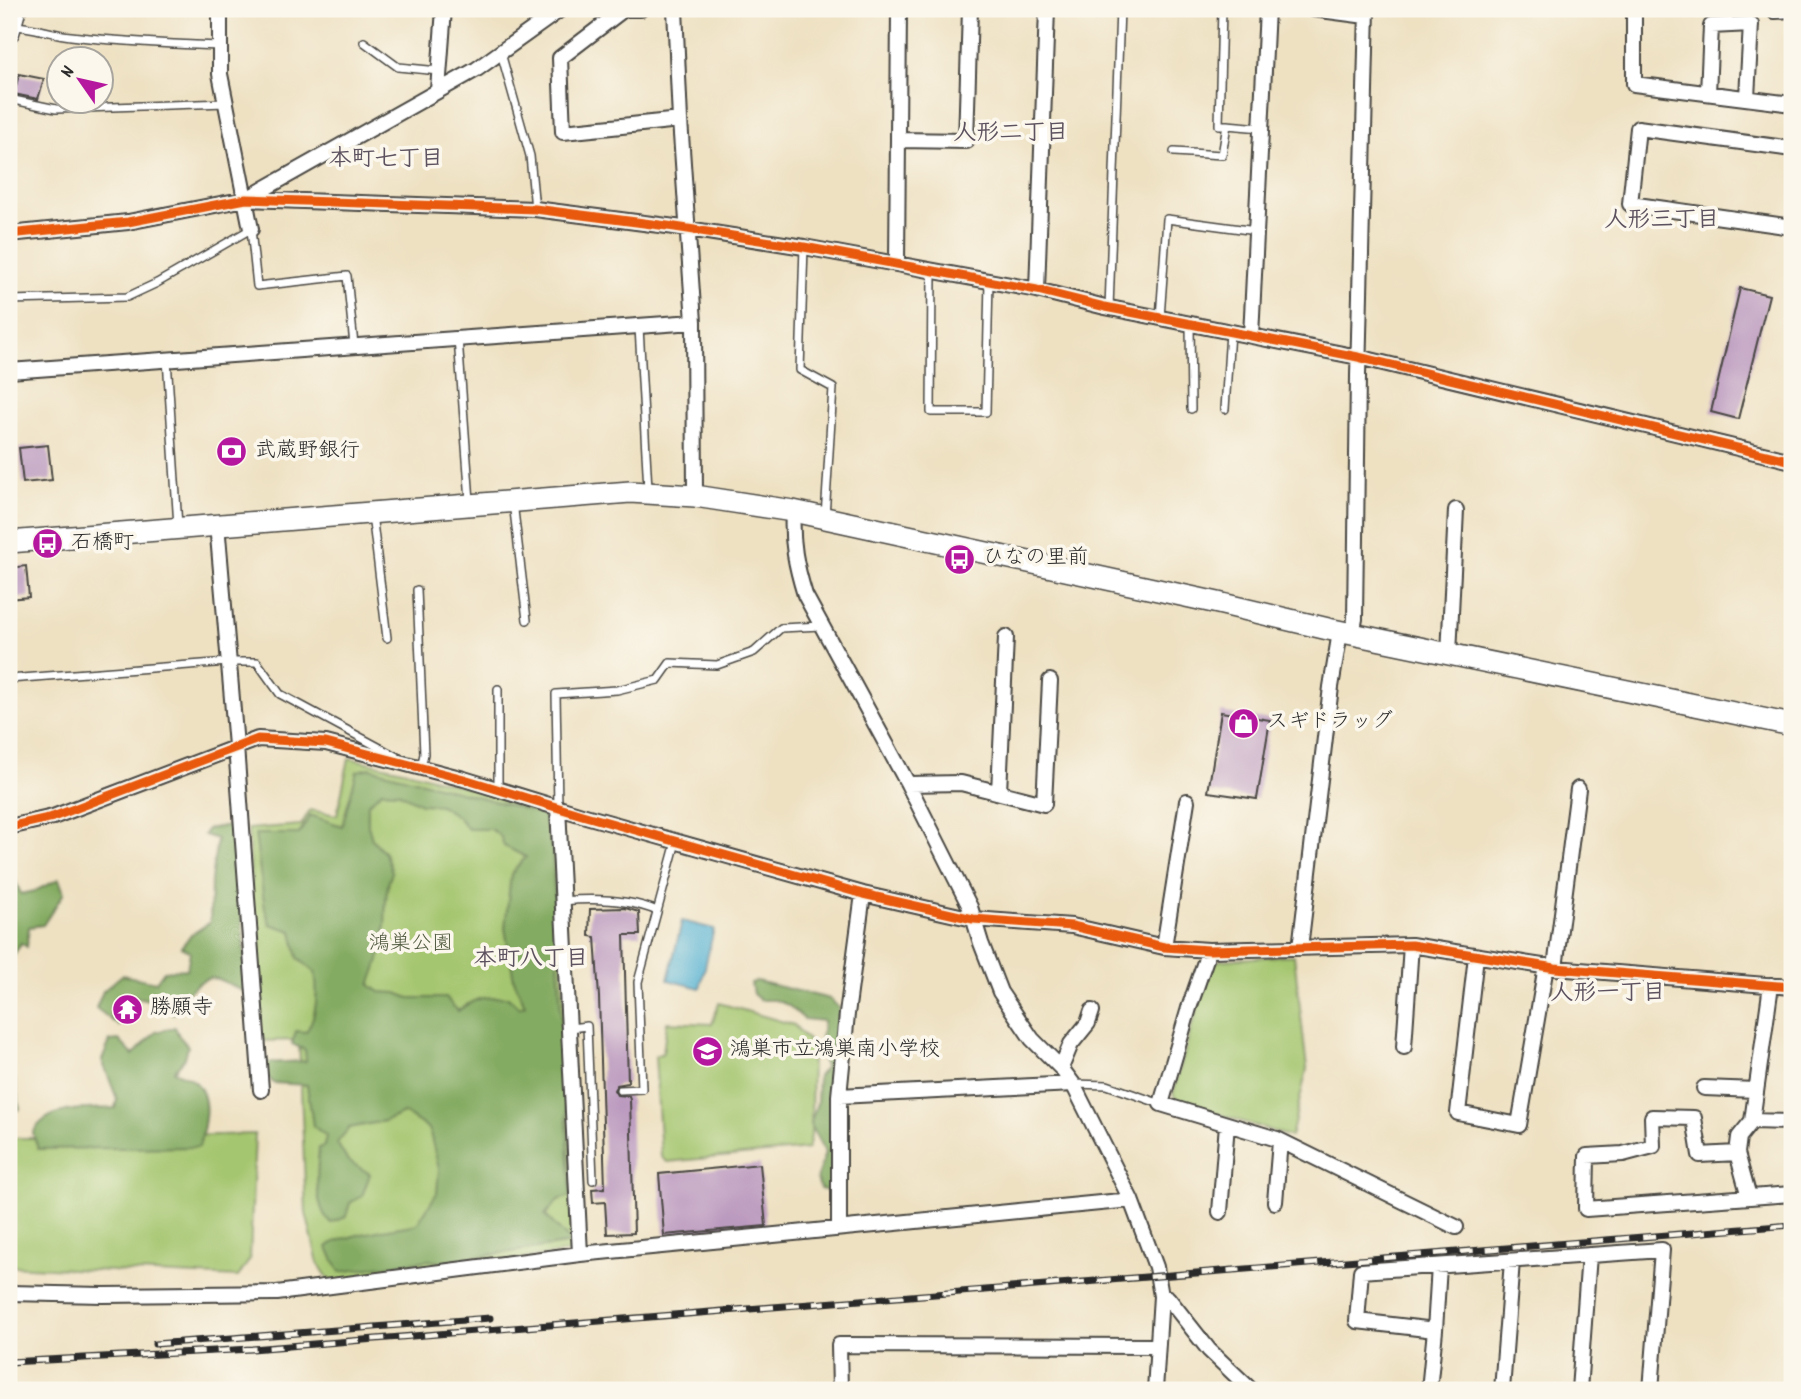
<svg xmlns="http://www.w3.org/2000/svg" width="1801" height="1399" font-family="Dekko,'Klee One',sans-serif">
  <rect width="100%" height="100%" fill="#fbf7ec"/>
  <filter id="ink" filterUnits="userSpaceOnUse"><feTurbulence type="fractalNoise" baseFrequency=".0143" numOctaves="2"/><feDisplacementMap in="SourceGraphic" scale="14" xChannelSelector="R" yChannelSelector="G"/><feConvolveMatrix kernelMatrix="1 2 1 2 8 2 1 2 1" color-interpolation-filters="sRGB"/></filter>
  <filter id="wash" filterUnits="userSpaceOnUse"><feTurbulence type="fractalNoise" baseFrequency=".00686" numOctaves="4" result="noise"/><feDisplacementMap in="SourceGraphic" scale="28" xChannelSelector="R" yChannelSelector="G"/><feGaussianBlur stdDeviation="1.57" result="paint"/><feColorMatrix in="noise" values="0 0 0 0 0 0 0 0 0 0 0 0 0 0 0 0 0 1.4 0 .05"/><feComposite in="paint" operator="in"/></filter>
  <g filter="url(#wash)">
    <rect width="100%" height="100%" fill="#eee1c2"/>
    <path fill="#a5c66f" stroke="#68784d" stroke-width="2" d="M349,758L407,771L548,810L555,831L577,1251L334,1287L318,1263L306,1213L299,1040L260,1041L248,829L301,825L310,810L337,815Z
      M1294,955L1307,1069L1291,1137L1177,1101L1173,1094L1194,1018L1214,962L1223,960Z
      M719,1003L794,1025L812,1045L811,1136L808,1149L667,1162L661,1157L655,1056L663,1053L667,1022L712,1024Z
      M255,1134L250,1259L238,1277L9,1266V1138H108Z"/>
    <path fill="#84ab62" stroke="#586b46" stroke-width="2" fill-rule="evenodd" d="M370,768L543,814L552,852L571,1196L558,1200L545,1215L572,1243L440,1262L429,1260L340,1272L327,1247C339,1235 397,1228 417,1224L437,1193L439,1169L429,1129L404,1113L385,1121L349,1128L337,1143L347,1160L370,1174L362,1196L350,1203L346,1217L331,1223C313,1206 317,1171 319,1148L324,1146L326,1136L313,1126L307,1085L273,1083L266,1074L265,1063L306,1061L305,1050L292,1044L296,1031L306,1032C318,1014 318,992 315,972L298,958L292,931L270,924L265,909L255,834H299L310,815L342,826L357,771ZM382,791L398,792L421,804L440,805L458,817L468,829H491L501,837L504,846L526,857L511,874L505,928L514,980L525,1005L519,1007L508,997C484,997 477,996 458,1011L446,998H409L397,993L380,992L370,985C376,970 382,954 384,937C387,913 383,895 392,872L385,853L372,839L368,825V804Z
      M236,824L247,993C238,989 226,982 217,979C200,974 182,997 178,1012L172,1014L157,1002L136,997L119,1026L96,1008L103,991L122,975L156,982L164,971L187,969L190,952L181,947L191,935L210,922L211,880L217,839L204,835L207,829Z
      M9,877L14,878L21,894L35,891L59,879L64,893L43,925L29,927L27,947L21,943L9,964Z
      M757,981L830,999L839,1008L840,1038L833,1192L820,1189L817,1178L825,1152L810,1125L817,1103L818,1076L826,1067C815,1054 823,1036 823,1021L804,1019L788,1005L775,1000H760L753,994L751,983Z
      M175,1027L179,1036L188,1046L185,1058L174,1071C180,1074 189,1077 194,1081C213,1097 204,1127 199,1147L38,1149L33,1133C48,1104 88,1110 115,1108L117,1099L102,1060L110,1041L119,1040L133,1055L156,1032Z
      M9,1051L20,1109L9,1113Z"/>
    <path fill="#53b0d1" stroke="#3f6e7e" stroke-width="2" d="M682,921L714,929L700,988L668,980Z"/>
    <g id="blocks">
      <path fill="#bb9abf" d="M19,74L44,79L38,99L14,94Z
        M1740,288L1769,295L1738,419L1711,412Z
        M48,445L52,480L23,483L19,448Z
        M26,566L29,597L9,599V568Z
        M1221,712L1270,720L1257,799L1208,792Z
        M625,908L639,912L640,935H624L628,1083L617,1085L614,1090L617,1095L629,1096L630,1100L634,1233L607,1234L605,1202L593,1203L592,1189L605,1188L599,997L595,937L589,936L590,909Z
        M760,1164L766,1226L664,1235L659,1174Z"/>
    </g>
  </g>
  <g filter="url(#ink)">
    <use href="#blocks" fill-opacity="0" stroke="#484642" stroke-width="2"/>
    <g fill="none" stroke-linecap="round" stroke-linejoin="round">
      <defs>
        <path id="lane" d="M1222,9L1219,125H1227
          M12,26C33,26 50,34 71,36C121,42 169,44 219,46
          M364,42L398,67L439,71
          M501,53L530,156L535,209
          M9,99L56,109L226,103
          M1174,152L1222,155L1227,125L1261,128
          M804,247L800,370L833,388L825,517
          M932,271L931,412H986L989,281
          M9,300L127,297L157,283L251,229L257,286L347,276L354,345
          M1109,308L1120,9
          M1160,318L1167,219L1256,231
          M1190,324L1191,409
          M639,327L648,489
          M458,338L470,501
          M167,359L178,526
          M1225,409L1230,332
          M513,502L527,620
          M372,514L387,638
          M417,590L424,754L421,767
          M9,679L228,662H257L280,694L397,757
          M498,689V789
          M558,807L556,694L617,690L658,680L670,663L717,665L754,652L781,628L821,626
          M563,901C595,898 628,899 657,911
          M570,1028L587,1026L593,1180
          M1074,1084L1107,1085L1161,1104
          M620,1090L642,1089L638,982L676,842"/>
        <path id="street" d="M220,9V74L251,229
          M641,9H624L560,58L563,132L680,120
          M675,9L680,120L694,322L695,496
          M1313,9L1366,16
          M1634,9V84L1792,104
          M1774,9L1775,11L1792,10
          M438,90L444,9
          M1708,93L1711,26L1751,24L1747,97
          M898,140L966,141L970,9
          M1792,149L1638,128L1630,204L1792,227
          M248,198L477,69L561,9
          M9,234L128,222L246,199L535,209L675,227L804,247L1037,290L1105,307L1358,357L1792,461
          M897,264L899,9
          M1037,290L1047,9
          M1251,336L1267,9
          M9,371L694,322
          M793,511C791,542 796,566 805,595L908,784L970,907L981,943L1000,992L1032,1039L1061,1068L1073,1084L1131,1200L1156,1267L1161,1296L1155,1390
          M217,524L236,746L261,1090
          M1352,634L1355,619L1358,376L1367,9
          M1449,654L1456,510
          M908,784L961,783L1044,804L1050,681
          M999,792L1006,637
          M558,807L580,1254
          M9,827L53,817L258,739L326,743L464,779L582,815L863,894L973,919L1072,926L1164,947L1209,950L1411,945L1555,968L1792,987
          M1164,947L1187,801
          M1300,948L1331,687L1340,632
          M1209,950L1189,1008L1161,1104L1277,1139L1456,1227
          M1476,956L1458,1113L1519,1125L1546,966
          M1555,968L1578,789
          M1771,985L1752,1121L1792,1122
          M1404,1047L1411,945
          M1061,1068L1071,1044L1088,1023L1092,1011
          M1704,1088L1756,1090
          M839,1096L1073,1084
          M1752,1121L1739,1137L1737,1153L1700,1155L1694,1118L1652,1117L1653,1146L1623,1154L1587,1156L1586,1209L1792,1194
          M1737,1153L1749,1197
          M1275,1202L1280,1141
          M1220,1212L1227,1124
          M839,1228V1096L847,1014L863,894
          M9,1293L103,1295L277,1293L580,1254L1131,1200
          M1161,1296L1168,1298L1209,1350L1251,1390
          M1435,1330L1357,1321L1361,1271L1662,1250L1651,1390
          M840,1390L839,1345L1156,1346
          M1429,1390L1435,1330L1439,1266
          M1502,1390L1512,1261
          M1579,1390L1589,1255"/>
        <path id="primary" d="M9,31L15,9
          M9,542L630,492L695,496L793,511L1218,603L1328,629L1792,725"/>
      </defs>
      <use href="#lane" stroke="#484642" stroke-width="10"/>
      <use href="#street" stroke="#484642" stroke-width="18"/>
      <use href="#primary" stroke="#484642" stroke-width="24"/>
      <use href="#lane" stroke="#fff" stroke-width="7"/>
      <use href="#street" stroke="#fff" stroke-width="14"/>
      <use href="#primary" stroke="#fff" stroke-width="21"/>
      <defs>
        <path id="rail" d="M155,1344L490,1318
          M9,1362L252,1349L1792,1225"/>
      </defs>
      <use href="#rail" stroke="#2b2b2b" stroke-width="7"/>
      <use href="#rail" stroke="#fbf7ec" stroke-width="4.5" stroke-dasharray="13" stroke-linecap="butt"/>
      <defs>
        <path id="cycleway" d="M9,234L128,222L246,199L535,209L675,227L804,247L1037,290L1105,307L1358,357L1792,461
          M9,827L53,817L258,739L326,743L464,779L582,815L863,894L973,919L1072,926L1164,947L1209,950L1411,945L1555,968L1792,987"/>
      </defs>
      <use href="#cycleway" stroke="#fbf7ec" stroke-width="13"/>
      <use href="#cycleway" stroke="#e8590c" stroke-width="9"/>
    </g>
  </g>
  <defs>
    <symbol id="bank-disc" viewBox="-11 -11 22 22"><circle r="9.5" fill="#b5179e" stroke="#fbf7ec"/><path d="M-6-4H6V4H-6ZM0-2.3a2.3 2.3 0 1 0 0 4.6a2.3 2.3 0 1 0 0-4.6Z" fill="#fff"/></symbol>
    <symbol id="bus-disc" viewBox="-11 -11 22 22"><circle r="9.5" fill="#b5179e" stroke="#fbf7ec"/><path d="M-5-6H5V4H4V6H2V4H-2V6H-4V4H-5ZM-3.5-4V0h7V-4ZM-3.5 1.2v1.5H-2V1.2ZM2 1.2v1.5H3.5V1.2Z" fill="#fff"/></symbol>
    <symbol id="shop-disc" viewBox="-11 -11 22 22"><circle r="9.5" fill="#b5179e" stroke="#fbf7ec"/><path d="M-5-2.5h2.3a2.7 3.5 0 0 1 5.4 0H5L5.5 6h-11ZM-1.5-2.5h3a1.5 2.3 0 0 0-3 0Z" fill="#fff"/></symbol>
    <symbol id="temple-disc" viewBox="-11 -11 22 22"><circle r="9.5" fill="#b5179e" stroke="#fbf7ec"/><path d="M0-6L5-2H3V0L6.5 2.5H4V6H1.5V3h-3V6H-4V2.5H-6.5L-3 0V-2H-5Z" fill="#fff"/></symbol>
    <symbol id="school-disc" viewBox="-11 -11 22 22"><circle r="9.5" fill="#b5179e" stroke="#fbf7ec"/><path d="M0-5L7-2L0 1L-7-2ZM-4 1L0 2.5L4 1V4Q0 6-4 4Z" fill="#fff"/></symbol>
  </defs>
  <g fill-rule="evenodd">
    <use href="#bank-disc" x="214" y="434" width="35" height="35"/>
    <use href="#bus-disc" x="30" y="526" width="35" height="35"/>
    <use href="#bus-disc" x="942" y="542" width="35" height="35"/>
    <use href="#shop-disc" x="1226" y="706" width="35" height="35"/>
    <use href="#temple-disc" x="110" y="992" width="35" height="35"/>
    <use href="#school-disc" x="690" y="1034" width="35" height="35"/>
  </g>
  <g text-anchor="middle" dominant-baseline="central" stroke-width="7" stroke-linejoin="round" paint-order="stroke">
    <g font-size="21" fill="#2b2b2b" stroke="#fbf7ec" text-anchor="start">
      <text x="255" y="452">武蔵野銀行</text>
      <text x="71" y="544">石橋町</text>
      <text x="983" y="559">ひなの里前</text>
      <text x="1267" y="723">スギドラッグ</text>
      <text x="150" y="1009">勝願寺</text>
      <text x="730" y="1051">鴻巣市立鴻巣南小学校</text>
    </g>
    <g font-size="21" fill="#505a3f" stroke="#fbf7ec">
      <text x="411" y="945">鴻巣公園</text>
    </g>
    <g font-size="23" font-weight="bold" fill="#5d525f" stroke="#fbf7ec">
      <text x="1011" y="134">人形二丁目</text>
      <text x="386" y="160">本町七丁目</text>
      <text x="1662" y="221">人形三丁目</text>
      <text x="531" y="960">本町八丁目</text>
      <text x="1608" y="994">人形一丁目</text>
    </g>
  </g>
  <rect width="1801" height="1399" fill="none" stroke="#fbf7ec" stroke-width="35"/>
  <g transform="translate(80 80) rotate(304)"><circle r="33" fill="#fbf7ec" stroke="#a8a59f" stroke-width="2"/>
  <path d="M0-5L12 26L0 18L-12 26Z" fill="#b5179e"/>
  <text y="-10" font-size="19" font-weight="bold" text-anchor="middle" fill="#2b2b2b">N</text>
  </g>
</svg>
